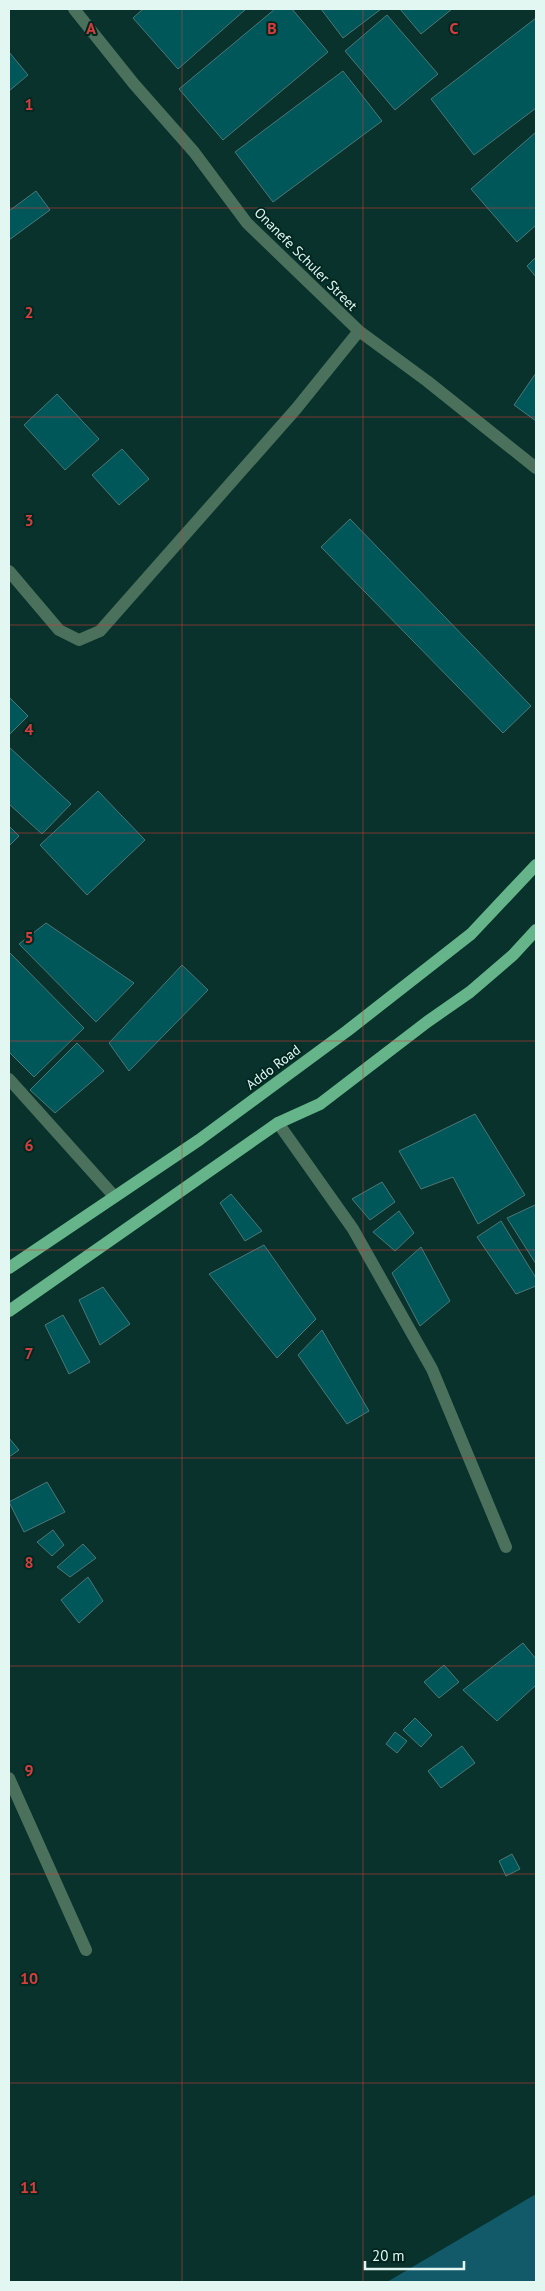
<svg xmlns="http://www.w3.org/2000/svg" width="545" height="2291" font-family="'PT Sans',sans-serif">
  <rect width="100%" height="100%" fill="#08322b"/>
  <path fill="#12596a" d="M536,2194V2282H387Z"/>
  <path fill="#005759" stroke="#4d7778" d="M143,9H246L178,69L133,18Z
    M275,9H292L328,52L223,140L179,89Z
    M321,9H381L343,38Z
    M400,9H452L421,34Z
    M387,15L438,74L395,110L345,51Z
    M536,18V108L474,155L431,99Z
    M9,52L28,75L9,91Z
    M343,71L382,121L273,202L235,152Z
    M536,132V225L517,242L471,189Z
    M36,191L50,210L9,240V211Z
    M536,257V277L527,266Z
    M536,373V421L514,405Z
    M57,394L99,439L65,470L24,425Z
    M122,449L149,479L119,505L92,475Z
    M350,519L531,706L503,733L321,547Z
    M9,697L28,716L9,735Z
    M9,747L71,804L42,834L9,804Z
    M98,791L145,840L87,895L40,845Z
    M9,826L19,836L9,846Z
    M46,923L134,983L96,1022L19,944Z
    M9,952L84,1028L34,1077L9,1052Z
    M182,965L208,990L129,1071L109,1043Z
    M77,1043L104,1071L55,1113L30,1090Z
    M475,1114L525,1195L478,1224L453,1177L421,1189L399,1151Z
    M382,1182L395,1202L370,1220L352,1199Z
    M231,1194L262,1231L245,1241L220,1203Z
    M535,1205L536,1207V1264L507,1218Z
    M399,1211L414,1233L395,1251L373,1232Z
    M501,1221L536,1278V1286L516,1294L477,1237Z
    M264,1245L316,1319L277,1358L209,1274Z
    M421,1247L450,1301L420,1326L392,1273Z
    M103,1287L130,1324L100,1345L79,1300Z
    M63,1315L90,1362L69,1374L45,1325Z
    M322,1330L369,1411L347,1424L298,1355Z
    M9,1438L19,1450L9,1457Z
    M47,1482L65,1512L24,1532L9,1502Z
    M53,1530L64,1545L52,1556L37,1542Z
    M83,1544L96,1558L70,1577L57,1567Z
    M88,1577L103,1601L79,1623L61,1600Z
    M523,1643L536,1659V1685L497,1721L463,1690Z
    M444,1665L459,1682L439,1698L424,1682Z
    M415,1718L432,1735L421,1747L403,1730Z
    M395,1732L407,1741L397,1753L386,1744Z
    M462,1746L475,1763L441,1788L428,1771Z
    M512,1854L520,1869L506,1876L499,1861Z"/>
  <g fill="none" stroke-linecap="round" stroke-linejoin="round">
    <path stroke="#4b705b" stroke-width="12" d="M9,1778L86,1950"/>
    <path stroke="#4b705b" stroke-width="12" d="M74,9L134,84L194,152L247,223L359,331L427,381L536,468
      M9,571L59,630L79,640L100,631L296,409L359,331
      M9,1079L114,1196
      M278,1123L353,1229L432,1369L506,1547"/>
    <path stroke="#66b58a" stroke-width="12" d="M9,1268L199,1140L347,1031L471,934L536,865
      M9,1311L278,1123L320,1104L427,1022L470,992L513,955L536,930"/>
  </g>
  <path fill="none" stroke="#d73d3c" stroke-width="1" stroke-opacity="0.55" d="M182,9V2282M363,9V2282M9,208H536M9,417H536M9,625H536M9,833H536M9,1041H536M9,1250H536M9,1458H536M9,1666H536M9,1874H536M9,2083H536"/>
  <g text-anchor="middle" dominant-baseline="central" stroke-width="4" stroke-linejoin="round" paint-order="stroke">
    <g font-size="14" fill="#e2f7f2" stroke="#002821">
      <text transform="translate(306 259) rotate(45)">Onanefe Schuler Street</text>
      <text transform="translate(273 1067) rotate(-37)">Addo Road</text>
    </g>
  </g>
  <g font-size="16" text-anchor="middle" font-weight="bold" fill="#d73d3c" stroke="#002821" stroke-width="4" stroke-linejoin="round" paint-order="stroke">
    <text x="91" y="34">A</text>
    <text x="272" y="34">B</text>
    <text x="454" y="34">C</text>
    <text x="29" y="110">1</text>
    <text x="29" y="318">2</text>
    <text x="29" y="526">3</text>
    <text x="29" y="735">4</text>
    <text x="29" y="943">5</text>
    <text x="29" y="1151">6</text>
    <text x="29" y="1359">7</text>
    <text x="29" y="1568">8</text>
    <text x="29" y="1776">9</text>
    <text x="29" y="1984">10</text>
    <text x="29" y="2193">11</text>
  </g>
  <rect width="545" height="2291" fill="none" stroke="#e2f7f2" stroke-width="20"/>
  <path d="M365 2261v8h99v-8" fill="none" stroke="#e2f7f2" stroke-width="2.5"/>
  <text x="372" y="2261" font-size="15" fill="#e2f7f2" stroke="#002821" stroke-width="4" paint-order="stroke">20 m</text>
</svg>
